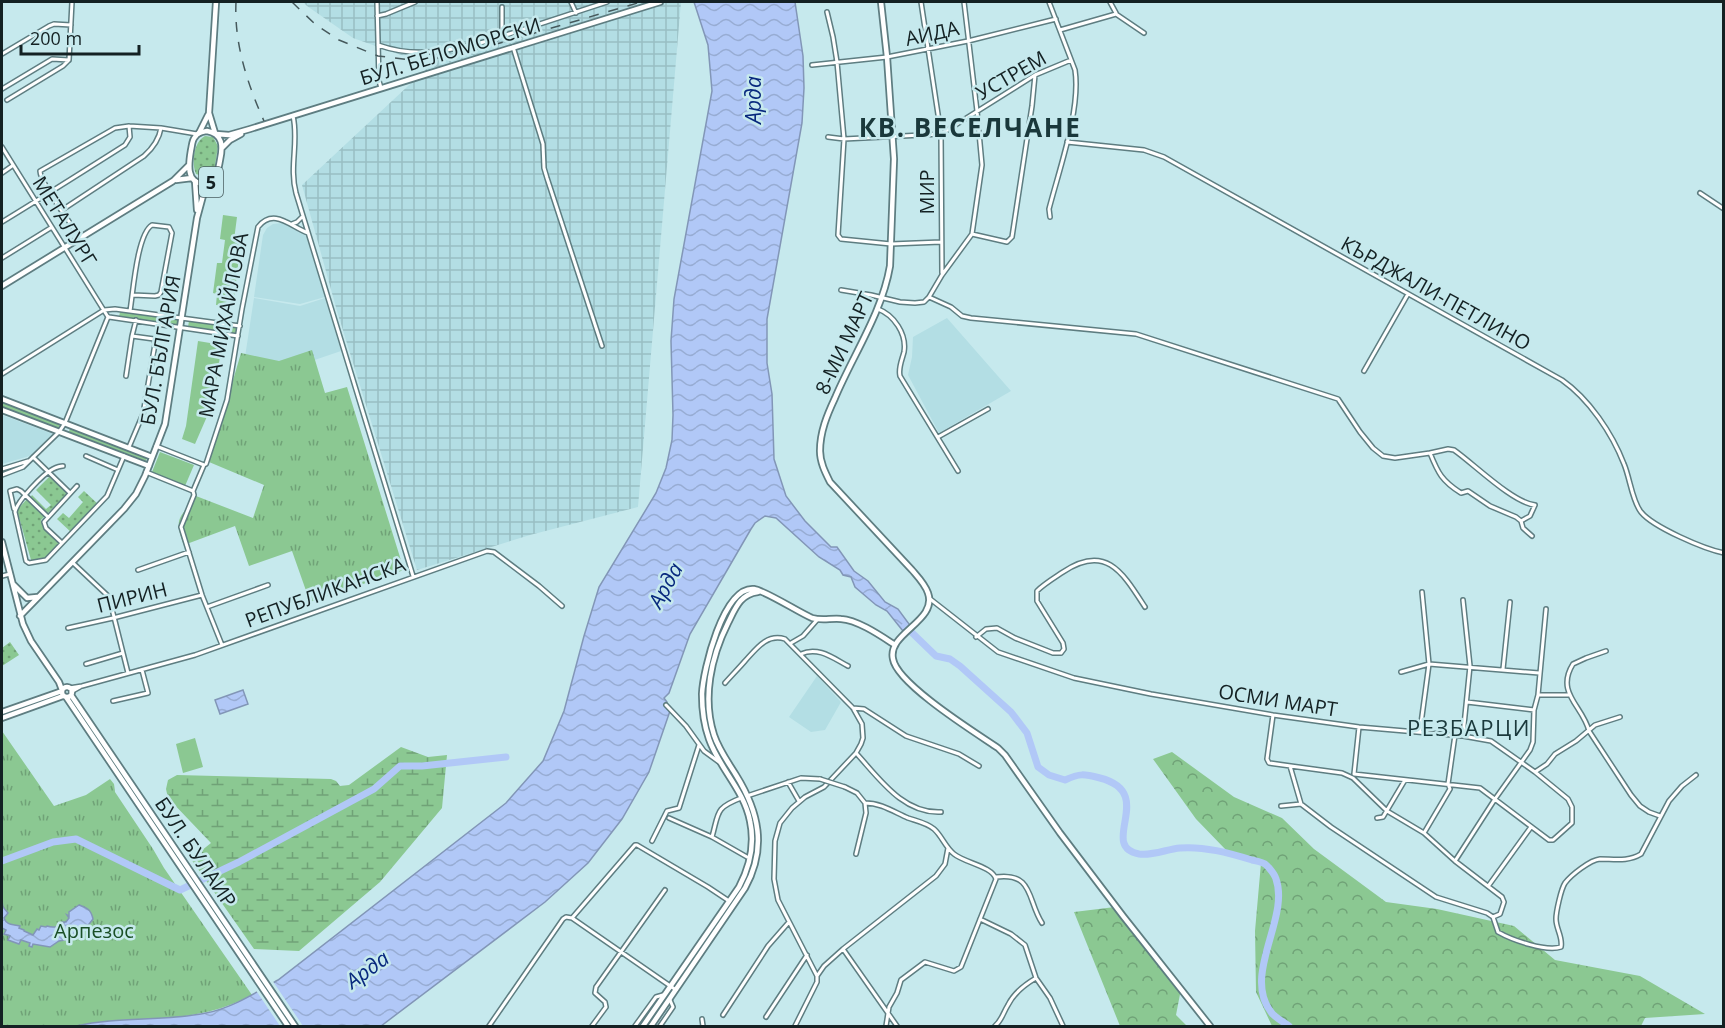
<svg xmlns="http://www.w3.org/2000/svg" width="1725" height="1028" font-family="'Open Sans',sans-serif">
  <defs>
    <pattern id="industrial-grid" width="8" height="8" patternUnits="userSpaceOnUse" patternTransform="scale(1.5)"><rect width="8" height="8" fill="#b3dee4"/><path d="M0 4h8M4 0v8" fill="none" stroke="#99bec3"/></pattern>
    <pattern id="grass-dots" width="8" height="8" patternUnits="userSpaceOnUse" patternTransform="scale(1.5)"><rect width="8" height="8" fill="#8bc892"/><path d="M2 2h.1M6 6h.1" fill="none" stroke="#70a277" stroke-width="1.8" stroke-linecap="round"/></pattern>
    <pattern id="forest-crowns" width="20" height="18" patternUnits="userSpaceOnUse" patternTransform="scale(1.5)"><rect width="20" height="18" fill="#8bc892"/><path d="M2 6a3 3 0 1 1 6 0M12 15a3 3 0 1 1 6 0" fill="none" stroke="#70a277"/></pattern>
    <pattern id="wetland-marsh" width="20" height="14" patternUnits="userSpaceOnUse" patternTransform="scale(1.5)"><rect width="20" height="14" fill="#8bc892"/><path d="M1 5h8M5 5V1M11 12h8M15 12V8" fill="none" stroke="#70a277"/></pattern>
    <pattern id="park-tufts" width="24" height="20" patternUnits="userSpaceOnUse" patternTransform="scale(1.5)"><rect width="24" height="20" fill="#8bc892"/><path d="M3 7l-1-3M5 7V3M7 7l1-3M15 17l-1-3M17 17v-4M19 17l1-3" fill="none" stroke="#70a277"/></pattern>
    <pattern id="water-waves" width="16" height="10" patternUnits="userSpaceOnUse" patternTransform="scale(1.5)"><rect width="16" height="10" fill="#b1c8f7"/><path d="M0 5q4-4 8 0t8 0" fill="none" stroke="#97acd3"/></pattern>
  </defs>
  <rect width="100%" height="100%" fill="#c6e9ed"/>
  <path fill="#b3dee4" d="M282,223L306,236L325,297L300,304L254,297L263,235L267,228L273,224Z
    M254,298L300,306L325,298L341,351L294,367L245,357Z
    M947,318L1011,391L939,433L908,375L912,357L913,337Z
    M2,415L53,434L33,455L2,464Z
    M817,676L841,702L825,730L811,732L789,717Z"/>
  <path fill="url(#industrial-grid)" d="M303,2H681L638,507L530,535L417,570L337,311L302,185L438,58L401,55L353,38L307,6Z"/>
  <path fill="url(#grass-dots)" d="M205,136L213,137L218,146L214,172L206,177L196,174C191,163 194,141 205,136Z
    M50,476L68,493L47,514L30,498L32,495L46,509L51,505L36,490Z
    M84,491L100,506L73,534L57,519L63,513L69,518L83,502L78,497Z
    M27,499L45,516L41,520L43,527L60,544L44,560H31L17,510Z
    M10,642L19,655L2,666V648Z"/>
  <path fill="url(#forest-crowns)" d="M1172,752L1234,797L1282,818L1314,849L1386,902L1437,909L1514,926L1555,960L1640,976L1705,1014L1645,1018L1641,1026H1272L1256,992L1255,931L1261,863L1226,850L1196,819L1153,759Z
    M1115,907L1181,989L1176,1015L1187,1026H1120L1074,912Z"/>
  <path fill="url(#wetland-marsh)" d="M401,747L428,757L447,755L442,808L380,882L299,951L254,949L191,859L211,843L168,798L166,789L168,780L177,775L331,779L336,781L340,786L349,785Z"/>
  <path fill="url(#park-tufts)" d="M312,350L325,393L347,387L404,570L310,602L292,551L249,566L235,526L184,545C173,517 180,519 196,496L253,518L264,485L209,462L241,353L279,361Z
    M2,731L54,806L86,795L110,779L114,784L115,792L153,849L164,868L252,995C204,1021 155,1018 103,1022C94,1023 85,1025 76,1026C52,1028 25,1026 2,1026Z"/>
  <path fill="#8bc892" d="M223,215L237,217L234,240L241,241L233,307L216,305L217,294L213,293L217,263H222L225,240L220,239Z
    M120,312L179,320L178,325L119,317Z
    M189,321L238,328L237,334L188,327Z
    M198,341L222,345L212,405L195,444L182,439L186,426Z
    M2,401L60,424L58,430L2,407Z
    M70,428L147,457L146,461L69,432Z
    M160,452L194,465L185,486L152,472Z
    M195,738L203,767L183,773L176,744Z"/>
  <path fill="url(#water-waves)" stroke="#8296b7" stroke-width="1.5" d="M694,2H795L803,56L804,88L802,123L767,319V363L772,394L774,459L786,496L805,521L831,547H837L854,571L868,581L885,602L898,609L909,624L903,631L887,611L876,605L855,587L851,577L843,575L840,570L819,557L776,518L765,516L755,523L751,529L690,634L669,693L664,698L667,702L665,706L670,711L649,772L622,819L588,863L545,902L381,1026H76C119,1016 163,1022 206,1013C232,1008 255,993 278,980L506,803L543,761L564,711L584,636L599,587L656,493L666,468L672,440L673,415L671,341L674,299L712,91L708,45Z
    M243,690L248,704L220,714L215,700Z
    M2,901L3,907L8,913L4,918C7,926 13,924 20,926L19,928L24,930V931L33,935L37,929L39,930L41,926L46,927L47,926C53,928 60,927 64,923L63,922H66L69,918L67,915L69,916V912L79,905C88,908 91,910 93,919L86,928L76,930L70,939L59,941L50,947L33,944L32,947L29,946L30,943L21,940L19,944L8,940L10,936L4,934L6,930L2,928Z"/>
  <path fill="#c6e9ed" d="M272,980L303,1026H280L255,989Z"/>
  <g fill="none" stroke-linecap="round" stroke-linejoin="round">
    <path stroke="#b1c8f7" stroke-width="7" d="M905,626L936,656L950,659L960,666L1011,712L1027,733L1038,767L1049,775L1065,780C1080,773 1084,774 1100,778C1158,793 1097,846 1139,854C1153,856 1167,849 1180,848C1204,846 1229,853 1252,860C1256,861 1262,862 1265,864C1269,867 1275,875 1276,879C1290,918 1242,975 1271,1012C1275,1018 1284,1022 1289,1026
      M2,861L53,842L76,839L180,890L239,862L374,789L400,766H422L506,757"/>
    <defs>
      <path id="street" d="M377,2L379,81L381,88
        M571,2L576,13
        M921,2L941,134L942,273
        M1049,2L1075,70C1081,109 1059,170 1049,209L1050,217
        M1110,2L1116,13
        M827,12L833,37L837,62L844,139L838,235L841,239L891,244L941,242
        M377,16L386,14L415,2
        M1060,30L1116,14L1144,33
        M502,34V7
        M378,45C420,60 455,49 496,39L502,34L506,35L607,2
        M513,47L543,144L544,168L547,178L602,346
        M2,54L49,26L54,24L71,25
        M812,65L887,57L968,41L1056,19
        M2,89L52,59L69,60
        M7,100L63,66L69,60L72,2
        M293,116C299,141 289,167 296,193L413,576
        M129,126L161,128L197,134
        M828,137L844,139L941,134L1035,75L1071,60
        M1067,142L1144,150L1164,157L1562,380C1589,399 1612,433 1624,464C1630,478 1632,501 1641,512C1653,527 1704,549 1724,553
        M2,147L108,317
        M2,173L12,166
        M1700,193L1724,209
        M62,210L144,156C153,148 159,140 161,128
        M2,222C43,197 84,171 125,145L130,137L129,126L115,128L40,171C40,182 67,218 74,229
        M292,224L297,222L302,217
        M972,234L1007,242L1012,237L1032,106L1035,75
        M2,258L52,227
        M841,290L871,295L900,302L915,303L924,302L929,297L942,275L972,234L982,165L977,111L964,2
        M929,297L951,307L962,316L971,318L1136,334L1338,399L1360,432L1373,448L1383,456L1395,458L1430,453C1438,473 1442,481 1461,493L1468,491L1490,506L1516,517L1521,521L1523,528L1532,536
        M878,309C894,315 907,334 904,352C902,360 898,368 900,376L958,471
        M130,311C133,293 137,234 152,225L169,227L172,233L161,292L159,295L155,296L133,295
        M109,317L238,336
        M1364,371L1408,294
        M2,374L104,310L115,309L240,326
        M126,376L132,336
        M938,437L988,409
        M156,446L204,465
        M129,447L143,414L155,344L154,339L132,336L136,320
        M1430,453L1448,449L1454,450C1474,464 1513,503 1535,505L1530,516L1521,521
        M86,456L118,470
        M33,457L70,493
        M63,466C61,466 55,468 53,469C43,474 17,501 15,512L26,561L29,563L46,560L107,496L124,456
        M2,469L28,461
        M146,472L193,491
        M2,475L23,467L59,432L65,423L108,317
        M14,509L10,491L17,489L21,491L48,517
        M62,543L46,528L44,522L77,486
        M72,562L107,595L111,605L128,673
        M138,570L189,552
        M2,576L10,574
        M929,598L998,652L1074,678L1151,694L1273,715L1359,727L1463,736L1491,741L1535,772L1547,764L1555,754L1576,741L1595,725L1620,717
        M1463,600L1470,666L1463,735
        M207,607L268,585
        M68,628L113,618L202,595
        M976,637L986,629L997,628L1015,638L1053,653H1061L1064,649L1063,643L1037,601V591C1044,584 1054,578 1063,572C1106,543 1123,573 1145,607
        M791,643L803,636L817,620
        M222,645L202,595L181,527L194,495L193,491L204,465L206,464L227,400L242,309L258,227C274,207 291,227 308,233
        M1606,651L1586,658L1573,664C1555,693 1583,706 1589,731L1631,795L1640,806L1649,812L1660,816
        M801,654C818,646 833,658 848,666
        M86,664L123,653
        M1503,669L1510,602
        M1401,672L1429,664L1539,673
        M725,683C732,675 739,668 745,661C756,649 767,633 785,639L853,708L862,724L863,738L861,744L856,753L824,787L805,797L792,808L780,823L775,841L774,879L778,900L817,976V982L795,1026
        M69,688L82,686L195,655L487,551L494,552L539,586L562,606
        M71,692L80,687
        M1538,695H1568
        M113,701L148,693L142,670
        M1467,702L1534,710
        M666,705L686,726L704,751L719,762
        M853,708L864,709L906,736L959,754L979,766
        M1273,715L1267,759L1269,763L1342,773L1353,778L1387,811L1424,833L1455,861L1502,897L1504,902L1500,914L1493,917
        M1420,731L1429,664L1422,592
        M856,753C879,778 903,814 941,812
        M1290,766L1301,804L1331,827L1436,897L1487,913L1493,917L1498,932C1512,940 1546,952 1561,947C1563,937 1556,929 1556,919C1556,912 1561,889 1565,883C1571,875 1590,860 1600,859C1614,859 1628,862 1641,854L1669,801L1682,786L1696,775
        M1354,774L1480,788L1549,840H1553L1572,823V807L1568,799L1535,772
        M1354,774L1359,727
        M788,782L799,801
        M845,787L857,793L865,803C881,803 894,812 908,818C917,821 927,823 934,829C942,836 945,847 954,854C965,863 992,866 996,879L961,967L954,971L925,962L901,980L897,993L889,1007L886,1026
        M747,796L801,778L820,779
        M1281,806L1301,804
        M669,818L712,837L747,857
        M1377,818L1383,817L1405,780
        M1424,833L1450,789L1448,784L1455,735
        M712,837C719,812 715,808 741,798
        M652,841L667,811L679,808L699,745
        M856,854L866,813L865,803
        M1455,861L1495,799L1530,750L1533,742L1534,710L1538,695L1546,609
        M996,877C1034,872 1027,900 1042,923
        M1489,885L1531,827
        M572,918L676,990
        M980,919L1011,934L1025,945L1036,978L1050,998L1063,1026
        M843,949L897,1026
        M817,976L824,966L843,949L936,876L945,864L948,848
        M723,1015L768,946L789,922
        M766,1017L807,955
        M702,1019L703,1026
        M489,1026L563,919L566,917L572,918L635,845H637L708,887L729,901
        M592,1026L606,1007L605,1002L595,993L596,987L665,890
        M635,1026L656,997L663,995
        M660,1026L673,1007L670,1000
        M995,1026C1002,1020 1003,1013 1008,1005C1014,993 1024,985 1036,978"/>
      <path id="secondary" d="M881,2L887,57L894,159L890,266C882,313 853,355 835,398C827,415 820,432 820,451C820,462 825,472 830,482L912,570C918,577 925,584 928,593C938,621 887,633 893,659C897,684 976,733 998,748L1005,755L1060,833L1123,916L1210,1026
        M199,133L208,115
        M215,133L209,113L216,2
        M195,181L197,210
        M2,399L152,457
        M2,410L149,466
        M2,542L23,624L31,641L59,682L62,690
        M13,584L27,598L37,597
        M20,616L124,509L136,494L145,476L165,424L197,218L204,192L209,183
        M62 692a5 5 0 1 1 10 0a5 5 0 1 1-10 0Z
        M71,695L295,1026
        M66,697L288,1026
        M2,712L62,691
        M2,718L63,696
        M643,1026L739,887C750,866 755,844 750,821C744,790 719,768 709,739C704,725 702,709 702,694C703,671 723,586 754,589C766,591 798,612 812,618C822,621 831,618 841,619C858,620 881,636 895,645
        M651,1026L745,888C767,848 759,812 736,775C728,762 719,750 714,735C702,698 711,657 728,623C735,609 740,594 758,592"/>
      <path id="primary" d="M207,131C223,134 223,146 220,160C218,170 217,184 204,184C185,183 189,162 191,150C192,146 192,140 195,137C198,132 202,132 207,131Z
        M216,134L229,135L250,129L660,2
        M222,148L230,140L241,134
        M176,180L192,178
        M2,286L173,181L189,165"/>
    </defs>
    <use href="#street" stroke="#5e7d81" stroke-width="6"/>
    <use href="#secondary" stroke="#5e7d81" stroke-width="8"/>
    <use href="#primary" stroke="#5e7d81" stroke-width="8"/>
    <use href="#street" stroke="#fff" stroke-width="3"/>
    <use href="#secondary" stroke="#fff" stroke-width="4.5"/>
    <use href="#primary" stroke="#fff" stroke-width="4.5"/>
    <path stroke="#46595c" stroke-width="1.5" stroke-dasharray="10 10" stroke-linecap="butt" d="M236,2C234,43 247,83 264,121
      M292,2L316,25L339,40L378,56L420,61L450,56L490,46L641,2"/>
    <defs>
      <path id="street-bridge" d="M820,779L845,787"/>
    </defs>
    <use href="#street-bridge" stroke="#5e7d81" stroke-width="6" stroke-linecap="butt"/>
    <use href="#street-bridge" stroke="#fff" stroke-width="3"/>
  </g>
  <g text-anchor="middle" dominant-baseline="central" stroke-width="5" stroke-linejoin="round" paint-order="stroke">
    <rect fill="#c6e9ed" stroke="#495d60" stroke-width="1.5" x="199" y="167" width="24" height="30" rx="4.5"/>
    <g font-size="18" font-weight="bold" fill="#142123">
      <text x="211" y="182">5</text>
    </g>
    <g font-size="20" fill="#142123" stroke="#c6e9ed">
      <text transform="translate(932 33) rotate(-12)">АИДА</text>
      <text transform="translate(450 51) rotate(-17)">БУЛ. БЕЛОМОРСКИ</text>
      <text transform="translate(1011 75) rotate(-30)">УСТРЕМ</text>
      <text transform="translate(926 192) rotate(-90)">МИР</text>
      <text transform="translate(65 221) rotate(58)">МЕТАЛУРГ</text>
      <text transform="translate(1436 293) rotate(29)">КЪРДЖАЛИ-ПЕТЛИНО</text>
      <text transform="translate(223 325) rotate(-79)">МАРА МИХАЙЛОВА</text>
      <text transform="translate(844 343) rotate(-65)">8-МИ МАРТ</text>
      <text transform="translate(160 350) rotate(-80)">БУЛ. БЪЛГАРИЯ</text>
      <text transform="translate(325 592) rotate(-20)">РЕПУБЛИКАНСКА</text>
      <text transform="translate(132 597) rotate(-14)">ПИРИН</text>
      <text transform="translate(1278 700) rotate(9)">ОСМИ МАРТ</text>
      <text transform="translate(196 852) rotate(56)">БУЛ. БУЛАИР</text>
    </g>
    <g font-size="20" fill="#1a4f26" stroke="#c6e9ed">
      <text x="94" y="930">Арпезос</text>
    </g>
    <g font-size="21" font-style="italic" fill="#08297e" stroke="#c6e9ed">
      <text transform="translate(753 100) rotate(-90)">Арда</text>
      <text transform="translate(665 585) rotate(-61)">Арда</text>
      <text transform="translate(367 969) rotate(-36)">Арда</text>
    </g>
    <g font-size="22" letter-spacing="1.5" fill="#1a383b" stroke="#c6e9ed">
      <text x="1469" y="727">РЕЗБАРЦИ</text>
    </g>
    <g font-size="26" font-weight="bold" letter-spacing="1.5" fill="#1a383b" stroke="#c6e9ed">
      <text x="970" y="127">КВ. ВЕСЕЛЧАНЕ</text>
    </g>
  </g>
  <rect width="1725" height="1028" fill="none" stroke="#142123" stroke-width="6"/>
  <path d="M21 45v9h118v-9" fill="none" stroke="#142123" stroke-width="3"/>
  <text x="30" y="45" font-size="18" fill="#142123" stroke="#c6e9ed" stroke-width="4.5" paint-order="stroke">200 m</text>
</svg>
